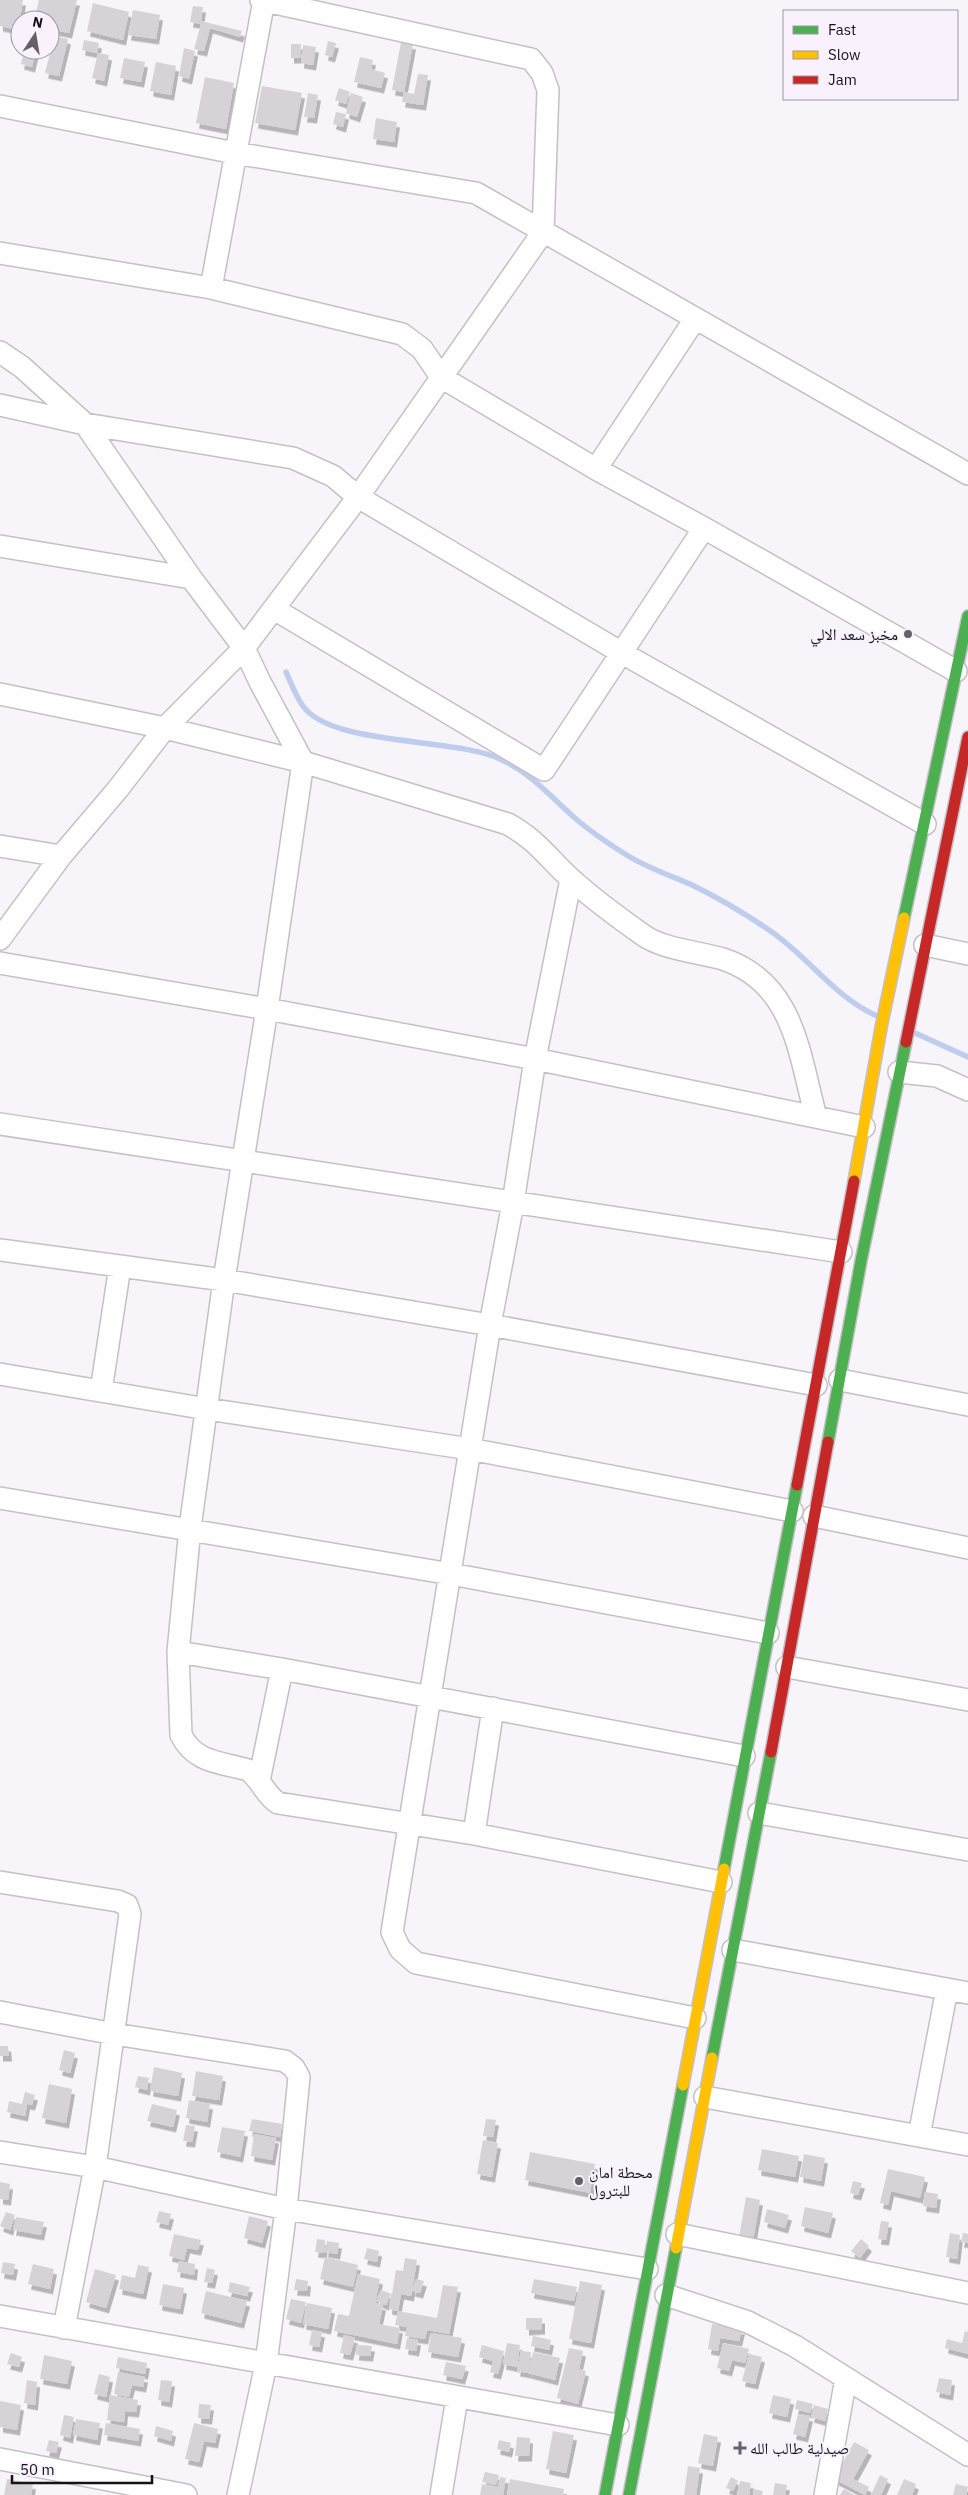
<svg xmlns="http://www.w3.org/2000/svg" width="968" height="2495" font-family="'IBM Plex Sans','Noto Naskh Arabic',sans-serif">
  <defs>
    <filter id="shadow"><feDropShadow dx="3" dy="5.5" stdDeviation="0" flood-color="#0004"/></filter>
  </defs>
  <rect width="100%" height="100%" fill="#f8f5fa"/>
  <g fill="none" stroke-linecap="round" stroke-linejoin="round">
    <path stroke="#becded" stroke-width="5.5" d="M286,672C291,683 296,697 303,706C331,746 452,737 500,759C531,773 551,797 576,819C591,832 609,844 625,854C645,867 669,875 690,884C717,897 744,913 769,930C808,956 833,996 877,1016
      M915,1033L968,1057"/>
  </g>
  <path fill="#d7d2d7" filter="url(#shadow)" d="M0,0H23L18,30L0,26Z
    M39,0H77L69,33L50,29V20H34Z
    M93,3L129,12L123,40L87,31Z
    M193,6L203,7L201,21L242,31L240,37L210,28L204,51L194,49L201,24L190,22Z
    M133,10L160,15L156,39L128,35Z
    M50,35L68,39L59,76L45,73L52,45H50Z
    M84,40L99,43L97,53L82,50Z
    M328,41L336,43L332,57L325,55Z
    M401,42L413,44L404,92L392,90Z
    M291,44H301L300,58H291Z
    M303,45L316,47L313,65L301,63Z
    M184,48L195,51L189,79L179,76Z
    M24,50H36L32,67L21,64Z
    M98,53L109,55L104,81L92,78Z
    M360,57L373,60L371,69L385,73L381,88L354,82Z
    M124,58L145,62L141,82L120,78Z
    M156,62L176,66L171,95L150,91Z
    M418,74L428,75L423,105L402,102L404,92L414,94Z
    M205,77L234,83L226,129L196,123Z
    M262,86L302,93L295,130L255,123Z
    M339,88L350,92L346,104L335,100Z
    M308,93L318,95L314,118L304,117Z
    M351,93L363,97L357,117L346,113Z
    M336,112L346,114L343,127L333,124Z
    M376,118L397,122L394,142L373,139Z
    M0,2046H8L9,2056H0Z
    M64,2050L75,2053L70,2073L59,2070Z
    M154,2067L182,2073L178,2096L150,2091Z
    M196,2071L223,2076L219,2100L192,2096Z
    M138,2076L149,2078L147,2090L135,2087Z
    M49,2084L72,2089L66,2123L42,2118Z
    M25,2092L35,2095L32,2105L27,2104L25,2116L7,2112L9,2101L22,2104Z
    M189,2100L210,2104L207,2122L186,2118Z
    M152,2104L177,2110L173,2127L147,2121Z
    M252,2119L282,2124L280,2137L249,2131Z
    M486,2119L496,2120L493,2137L483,2136Z
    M186,2125L195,2126L192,2142L183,2141Z
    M222,2127L245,2131L240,2157L217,2152Z
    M254,2134L276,2138L272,2160L251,2156Z
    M483,2140L498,2143L492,2177L477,2174Z
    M762,2149L799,2156L795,2177L758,2170Z
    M530,2152L595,2164L590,2193L525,2180Z
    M804,2154L825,2158L821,2181L800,2177Z
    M888,2169L925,2177L920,2198L891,2191L888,2205L880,2203Z
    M853,2181L862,2183L858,2195L850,2193Z
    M0,2182L10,2184L8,2200L0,2199Z
    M925,2192L938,2194L936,2208L923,2206Z
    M746,2197L760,2200L753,2240L739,2238Z
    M805,2207L833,2213L828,2233L801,2226Z
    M767,2209L789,2215L785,2228L764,2222Z
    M159,2211L171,2214L168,2225L156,2222Z
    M6,2212L15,2215L10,2230L0,2226Z
    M249,2216L268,2221L262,2243L244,2238Z
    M16,2217L44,2222L41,2235L13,2230Z
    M881,2221L889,2222L886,2240L878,2239Z
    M950,2233L960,2235L957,2259L946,2257Z
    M963,2233L968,2234V2243L961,2242Z
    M174,2234L201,2240L198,2250L187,2248L184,2260L169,2256Z
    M317,2239L325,2240L324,2253L315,2252Z
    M861,2239L869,2246L860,2258L851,2251Z
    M327,2241L339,2243L337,2254L325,2252Z
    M367,2248L379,2251L377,2262L364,2259Z
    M325,2257L358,2265L353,2287L320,2279Z
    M405,2258L417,2260L411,2296L401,2294L398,2311L389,2309L391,2293L386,2305L376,2301L381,2290L392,2294L396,2270L403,2271Z
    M179,2261L195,2264L194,2275L177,2272Z
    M3,2262L15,2264L13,2275L1,2273Z
    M33,2264L54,2269L50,2289L28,2284Z
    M138,2265L149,2267L143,2294L119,2289L122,2275L135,2278Z
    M207,2268L215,2270L212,2283L204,2282Z
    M95,2269L116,2275L106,2308L86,2302Z
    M358,2274L380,2279L375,2303L383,2305L379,2324L400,2328L397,2344L334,2331L338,2314L349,2316Z
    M296,2279L308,2281L307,2291L294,2290Z
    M416,2279L424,2281L420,2293L412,2291Z
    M534,2279L577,2287L574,2301L531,2293Z
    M580,2281L602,2285L591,2343L569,2339Z
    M230,2282L250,2287L247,2296L228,2292Z
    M163,2284L184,2288L180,2309L159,2305Z
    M443,2285L458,2287L449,2334L427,2330L425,2339L405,2336L407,2327L395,2325L398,2311L437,2318Z
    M206,2291L247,2301L241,2323L201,2313Z
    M291,2299L306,2302L301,2323L286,2319Z
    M307,2303L332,2308L328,2329L303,2324Z
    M526,2318H542V2329L526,2330Z
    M712,2324L742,2329L739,2341L720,2338L718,2351L708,2349Z
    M312,2330L322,2332L319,2347L309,2345Z
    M965,2331L968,2332V2354L945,2348L947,2339L962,2343Z
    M431,2333L462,2338L458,2357L428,2352Z
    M344,2335L355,2338L350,2355L340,2353Z
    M533,2336L551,2340L549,2350L531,2346Z
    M407,2338L418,2340L416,2351L405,2349Z
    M507,2343L520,2345L517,2367L503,2364Z
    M723,2343L749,2349L745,2363L732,2360L729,2371L717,2368Z
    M357,2345L372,2346L370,2356L356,2355Z
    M482,2345L504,2351L498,2374L490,2372L493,2361L479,2357Z
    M569,2348L583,2351L579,2369L586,2371L578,2404L557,2398Z
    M521,2351L531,2352L528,2373L517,2371Z
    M533,2352L560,2358L555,2380L528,2373Z
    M11,2353L22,2357L19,2367L7,2364Z
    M749,2354L762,2357L755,2384L742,2381Z
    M44,2355L72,2361L67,2384L40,2379Z
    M118,2357L147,2363L145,2374L116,2368Z
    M446,2362L466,2366L462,2379L443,2375Z
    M118,2372L145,2377L143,2387L132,2385L129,2397L114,2394Z
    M99,2374L110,2377L106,2397L94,2394Z
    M939,2378L952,2380L950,2395L936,2392Z
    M27,2380L37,2382L35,2405L24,2403Z
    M161,2380L172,2381L169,2402L158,2400Z
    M110,2395L138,2400L136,2412L125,2411L124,2422L107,2420Z
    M773,2395L791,2399L787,2417L769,2413Z
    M797,2400L813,2404L810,2413L795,2409Z
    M0,2401L21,2405L17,2430L0,2427Z
    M199,2404L211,2405L209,2419L198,2418Z
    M814,2405L828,2409L825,2421L811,2417Z
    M798,2414L810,2416L805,2437L793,2434Z
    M64,2415L74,2417L70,2438L60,2435Z
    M76,2419L100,2423L97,2440L73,2435Z
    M106,2423L140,2429L138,2441L104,2435Z
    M194,2423L218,2429L215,2443L204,2441L199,2462L185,2459Z
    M156,2426L173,2431L171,2441L154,2436Z
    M553,2431L574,2435L566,2473L546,2469Z
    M704,2434L718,2437L713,2466L698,2463Z
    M517,2437L530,2438L529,2456H515Z
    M49,2440L59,2442L56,2453L46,2451Z
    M499,2440L511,2443L509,2452L497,2449Z
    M854,2442L869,2450L853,2479L869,2487L865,2495L834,2479Z
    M688,2466L700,2468L696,2495H684Z
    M485,2472L499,2475L496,2485L482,2482Z
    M880,2475L888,2479L881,2495H871Z
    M500,2477L506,2478L503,2495H480L482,2484L498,2487Z
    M731,2477L738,2481L733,2491L726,2488Z
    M7,2479L33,2484L31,2495H4Z
    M510,2479L564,2489L563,2495H507Z
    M904,2479L916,2484L912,2495H897Z
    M740,2481L751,2483L749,2495H737Z
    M775,2483L787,2485L785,2495H773Z
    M956,2484L968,2487L966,2495H953Z
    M754,2489L763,2491L762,2495H753Z
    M844,2489L854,2495H840Z"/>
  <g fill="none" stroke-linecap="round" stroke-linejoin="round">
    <defs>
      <path id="street" d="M0,106L235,153L476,193L968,474
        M0,253L211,288L402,334L422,349L441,377L596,469L704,528L956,671
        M211,288L264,0
        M0,352L22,367L85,424L191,578L244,648L260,682L303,762L508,824C538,841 547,857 571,879C593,899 619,918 643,935C662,949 699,952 723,959C795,983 799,1055 816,1117
        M0,405L85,424L293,458L333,476L358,497L622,653L925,824
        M596,469L695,319
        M0,546L191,578
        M274,609L544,770L704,528
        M0,694L165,728L303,762L267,1009L224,1280L190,1528L178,1652L181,1735C195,1763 220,1762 248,1770C261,1779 265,1795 278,1803L474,1834L721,1882
        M0,846L61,856
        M571,879L535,1059L513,1203L490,1325L392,1932L400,1949L416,1963L695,2018
        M0,939L61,856L118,789L165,728L244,648L358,497L543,232L548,90L542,73L531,59L261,0
        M925,945L968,954
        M0,963L267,1009L535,1059L864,1127
        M899,1072L937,1076L968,1090
        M0,1124L841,1252
        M0,1250L224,1280L490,1325L816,1385
        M0,1374L207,1409L470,1449L792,1511
        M840,1380L968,1405
        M101,1391L120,1266
        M0,1498L451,1574L768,1633
        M814,1516L968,1548
        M178,1652L282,1669L744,1756
        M787,1667L968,1700
        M259,1781L282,1669
        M759,1813L968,1850
        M474,1834L493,1708
        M0,1882L118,1901L127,1905L130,1914L95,2167L64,2328
        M733,1950L968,1993
        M0,2012L114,2034L285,2061L294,2068L299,2077L286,2209L266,2364L238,2495
        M705,2097L968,2145
        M919,2136L947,1989
        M0,2152L95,2167L286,2209L647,2269
        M677,2234L968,2293
        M666,2295L748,2322L795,2346L968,2455
        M0,2316L618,2425
        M0,2459L186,2495
        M441,2495L457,2398
        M825,2495L846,2378"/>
      <path id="fast" d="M904,918L968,616
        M828,1442L861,1261L906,1042
        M724,1869L797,1485
        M712,2058L771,1752
        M605,2495L683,2085
        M629,2495L676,2248"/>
      <path id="slow" d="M854,1181L881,1028L904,918
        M683,2085L724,1869
        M676,2248L712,2058"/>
      <path id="jam" d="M906,1042L968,737
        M797,1485L854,1181
        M771,1752L828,1442"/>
    </defs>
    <use href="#street" stroke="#c4c1c6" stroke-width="24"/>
    <use href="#fast" stroke="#c4c1c6" stroke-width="14"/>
    <use href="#slow" stroke="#c4c1c6" stroke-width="14"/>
    <use href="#jam" stroke="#c4c1c6" stroke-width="14"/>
    <use href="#street" stroke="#fefefe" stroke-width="21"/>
    <use href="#fast" stroke="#4caf50" stroke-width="11"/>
    <use href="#slow" stroke="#ffc107" stroke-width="11"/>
    <use href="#jam" stroke="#c62828" stroke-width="11"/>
  </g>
  <g fill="#656167" stroke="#f9f2fd" stroke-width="2">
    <circle cx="908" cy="634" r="5"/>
    <circle cx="579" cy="2181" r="5"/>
    <path d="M737.5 2440.5h5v5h5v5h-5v5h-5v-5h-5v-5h5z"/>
  </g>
  <g text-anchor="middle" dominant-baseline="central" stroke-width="4" stroke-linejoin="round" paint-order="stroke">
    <g font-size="16" fill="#161218" stroke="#f9f2fd" text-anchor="start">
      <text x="898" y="634" text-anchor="end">مخبز سعد الالي</text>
      <text x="589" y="2172">محطة امان<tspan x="589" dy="18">للبترول</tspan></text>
      <text x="750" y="2448">صيدلية طالب الله</text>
    </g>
  </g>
  <rect x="783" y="10" width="175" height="90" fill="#f9f2fd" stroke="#9e98a1"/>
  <rect x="793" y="26" width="25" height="8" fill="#4caf50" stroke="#9e98a1"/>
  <text x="828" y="35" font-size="15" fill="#161218">Fast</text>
  <rect x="793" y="51" width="25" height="8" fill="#ffc107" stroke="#9e98a1"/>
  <text x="828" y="60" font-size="15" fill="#161218">Slow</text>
  <rect x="793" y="76" width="25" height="8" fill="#c62828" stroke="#9e98a1"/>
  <text x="828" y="85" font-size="15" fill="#161218">Jam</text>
  <g transform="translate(35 35) rotate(12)"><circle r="24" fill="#f9f2fd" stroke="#9e98a1"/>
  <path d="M0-4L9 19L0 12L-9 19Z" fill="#656167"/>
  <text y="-8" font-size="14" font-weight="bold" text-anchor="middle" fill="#161218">N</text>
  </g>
  <path d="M12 2475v8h140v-8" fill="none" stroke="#161218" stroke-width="2.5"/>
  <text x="20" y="2475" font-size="15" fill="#161218" stroke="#f9f2fd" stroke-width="4" paint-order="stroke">50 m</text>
</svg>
